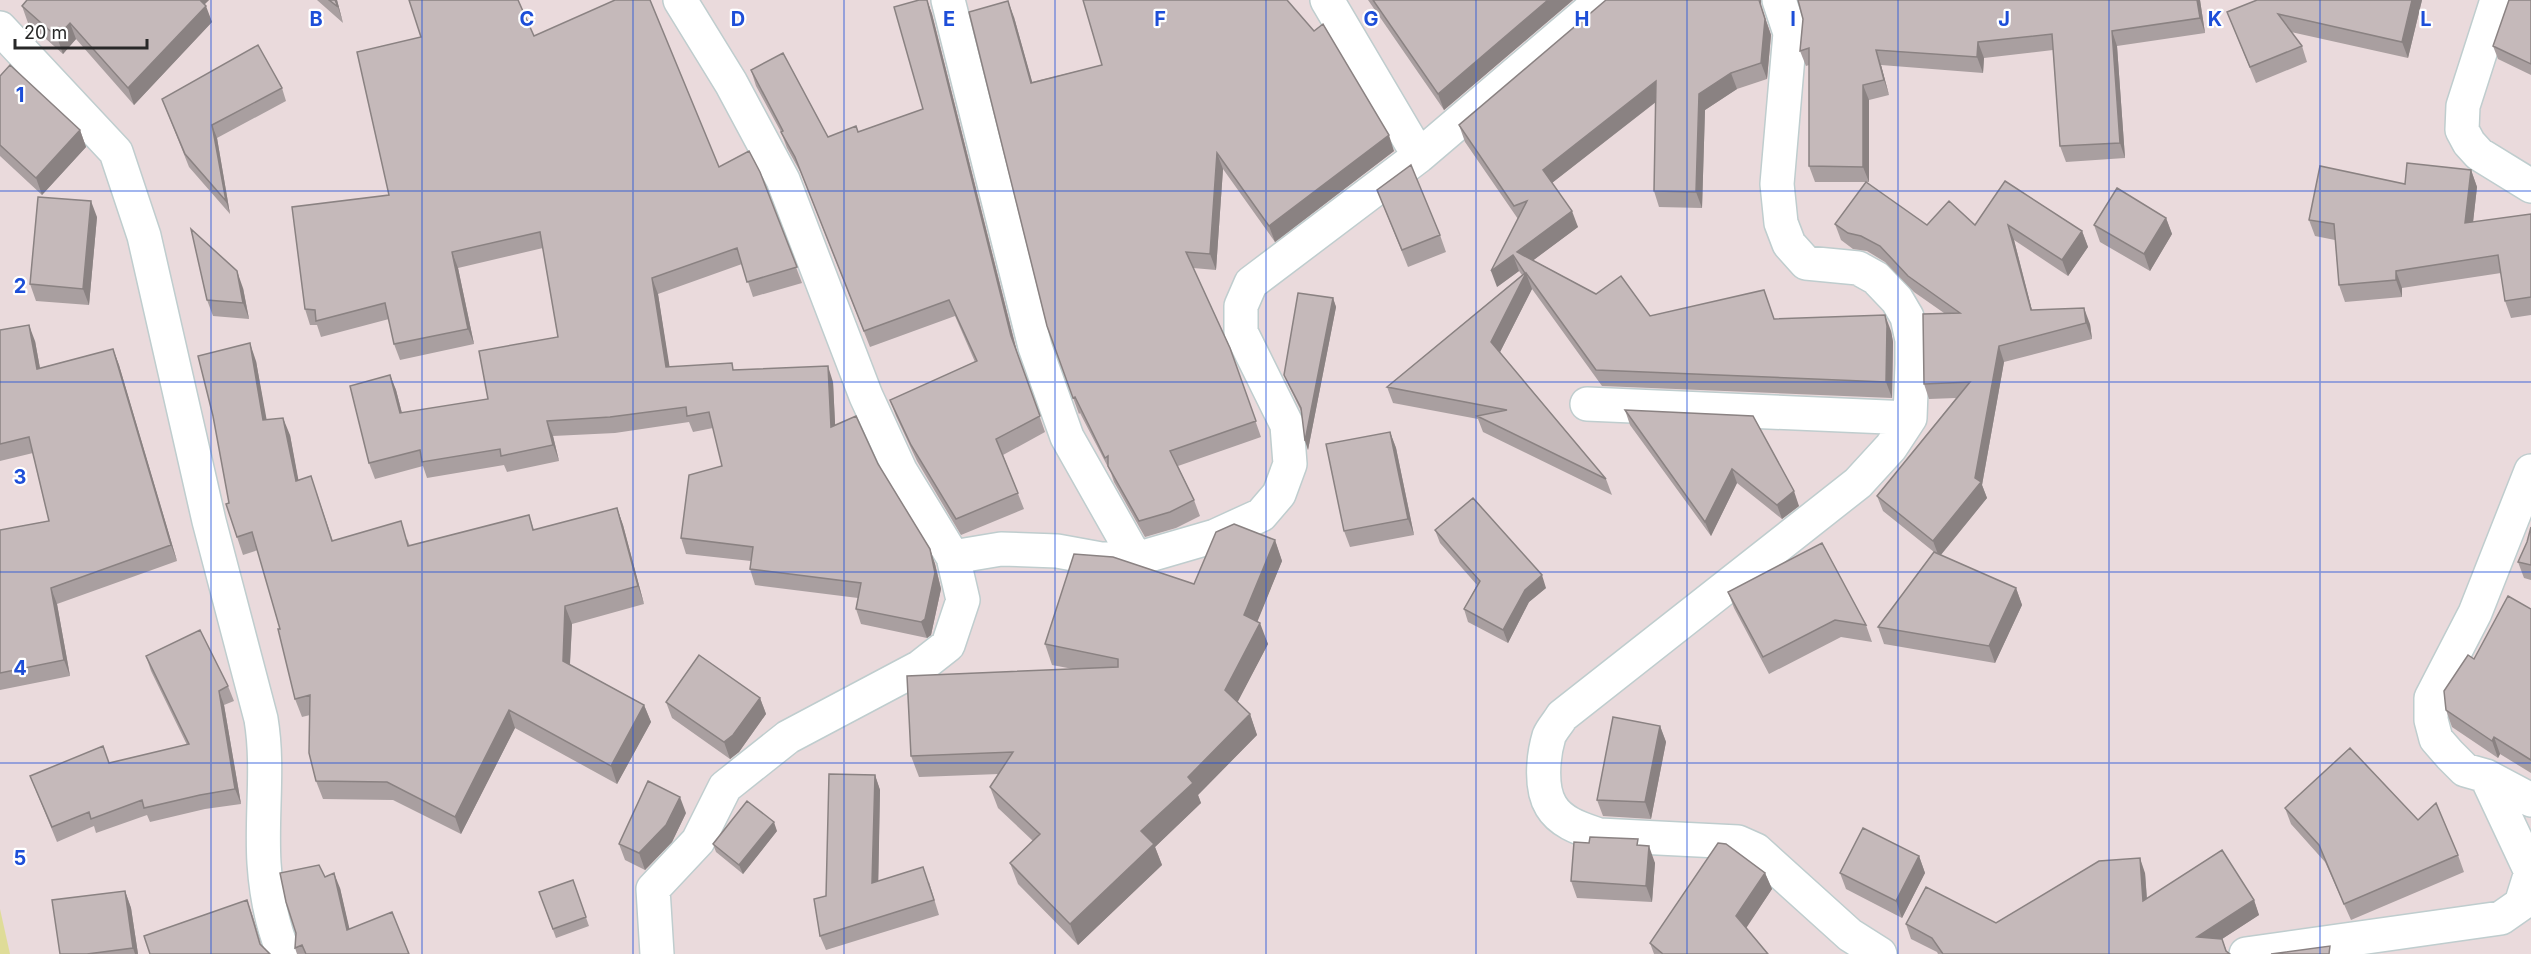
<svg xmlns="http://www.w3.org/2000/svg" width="2531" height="954" font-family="Inter,sans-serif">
  <rect width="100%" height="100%" fill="#eadadc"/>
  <path fill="#dfdc98" d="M0,909L10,954H0Z"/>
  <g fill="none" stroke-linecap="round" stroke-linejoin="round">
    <defs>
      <path id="minor" d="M948,0L1035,347L1067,437L1136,559
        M1327,0L1419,156
        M1779,0L1790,33L1777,184L1781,223L1789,244L1806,263L1858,268L1876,278L1897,300L1907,317L1912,340V364L1910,418L1891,447L1858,483L1562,716C1558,723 1552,729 1549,736C1543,756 1540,788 1551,806C1561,823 1582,829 1599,835L1738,842L1756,850L1850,935L1880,954
        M2497,0L2463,106L2462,130L2469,143L2479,154L2531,186
        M0,28L116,152L144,236L209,521L261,719C269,767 261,815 264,863C266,894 272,925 284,954
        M1587,404L1910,418
        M2531,471L2475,613L2431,698V720L2436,739L2450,755L2465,770L2486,776L2531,800
        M953,557L1001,549L1057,551L1101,559H1136L1215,536L1261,515L1279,494L1290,464L1287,425L1241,332V306L1251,283L1419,156L1602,0
        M2486,776L2531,872
        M657,954L653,889L698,841L725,787L788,737L920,667L948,645L963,600L953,557L900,470L866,396L783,180L731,83L680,0
        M2246,954L2501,918L2521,904L2531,872"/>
    </defs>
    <use href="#minor" stroke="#bfcdce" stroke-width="36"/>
    <use href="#minor" stroke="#fff" stroke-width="33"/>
  </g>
  <path fill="#a99fa0" d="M27,0H209L204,4L212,22L134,105L76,39L63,54L28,23L22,6Z
    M317,0H337L343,23Z
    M927,0L932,14L1017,352L1045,432L1003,455L1024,509L961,535L917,461L896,416L890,400L975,362L955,316L870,347L801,173L787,148L781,132L756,86L751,70L828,137L858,132L923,109Z
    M1368,0H1573L1444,110Z
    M1798,0H2200L2205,33L2117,46L2125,158L2066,162L2060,146L2053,50L1984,58L1983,73L1881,65L1889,95L1869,100V182H1815L1809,166V65L1806,66L1800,51L1803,19Z
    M2422,0L2408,58L2291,32L2302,46L2307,62L2256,83L2227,12Z
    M2531,0V75L2498,59L2493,46Z
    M1761,6L1771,35L1767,79L1737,89L1705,110L1702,208L1659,207L1654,191L1656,102L1552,183L1578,227L1533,260L1596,294L1650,316L1774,319L1891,331L1893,342L1892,398L1602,386L1532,289L1500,352L1606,479L1612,495L1483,432L1478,419L1393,403L1387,387L1522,275L1519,271L1497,287L1518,219L1465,142L1459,125Z
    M1014,17L1032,82L1102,65L1394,151L1275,242L1223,169L1216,270L1193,268L1230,348L1261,437L1178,466L1194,500L1200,516L1176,528L1145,537L1114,482L1111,473L1080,413L1079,414L1047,326Z
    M534,36L719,167L760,172L802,283L753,297L742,264L658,294L669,367L735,370L833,382L835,425L878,464L930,549L935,564L941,589L931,635L927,638L861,624L856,609L858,598L755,585L750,569L751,561L686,554L681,538L722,466L713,428L693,432L689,422L615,433L553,436L559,461L507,472L504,465L427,478L423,466L375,479L369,463L390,375L396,390L402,413L488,399L558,337L543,248L458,268L474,344L400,360L394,344L389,319L321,337L317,325H310L305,309L389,195Z
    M0,76L80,130L86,147L42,195L0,156Z
    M282,88L286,101L217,138L230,214L189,167L162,99Z
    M2471,170L2477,187L2473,222L2531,214V315L2511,318L2505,301L2501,273L2402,288V297L2345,302L2339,285L2335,240L2315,236L2309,220L2405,184Z
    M2005,181L2082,231L2088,247L2068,276L2014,240L2032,310L2090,324L2092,339L2004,362L1982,485L1987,498L1941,555L2016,588L2022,605L1995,663L1884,644L1878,627L1934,552L1883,511L1877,496L1956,398L1929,399L1924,384L1944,313L1914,292L1885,262L1867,251L1853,249L1841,240L1835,224L1975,225Z
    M1377,190L1440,235L1446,252L1408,267Z
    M97,217L89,305L36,301L30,284Z
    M2166,218L2172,234L2150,271L2100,242L2094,225Z
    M243,288L249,319L213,316L207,300Z
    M1333,298L1336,307L1308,450L1301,411L1288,384L1284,375Z
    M0,330L35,341L40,368L113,349L119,365L177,561L57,604L70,676L0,690V530L49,521L33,453L0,461Z
    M256,361L266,420L290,435L298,480L317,494L333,541L407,539L410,546L529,515L534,530L617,508L623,525L644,604L572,624L570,665L644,705L651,722L617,784L515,728L461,834L393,800L323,799L316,781L310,715L302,717L295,699L280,629L258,550L243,555L237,537L229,503Z
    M1625,410L1799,506L1782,519L1737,483L1711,536L1630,425Z
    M1390,432L1396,448L1414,535L1350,547L1344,531Z
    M2531,527V580L2524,578L2518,562L2527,542Z
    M1435,530L1546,588L1529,602L1508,643L1468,622L1464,609L1477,585L1440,543Z
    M1275,540L1282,561L1257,621L1268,644L1237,702L1250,714L1257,735L1198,795L1201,803L1155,847L1162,865L1078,945L1018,884L1010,863L1033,841L998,808L990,787L999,774L919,777L911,756L1073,669L1052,665L1045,644L1194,584Z
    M1728,592L1866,625L1872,642L1841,637L1769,674L1734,608Z
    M2531,609V773L2500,754L2498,758L2452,727L2446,710L2474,659Z
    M146,656L228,686L234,701L224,705L241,804L205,809L150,822L147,815L96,833L94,826L57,842L30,776L109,763L187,745L151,671Z
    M760,698L766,714L739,752L730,759L672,718L666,702Z
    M1660,726L1666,742L1651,819L1603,816L1597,800Z
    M875,775L880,790L878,881L929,882L939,915L826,950L820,936L826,896Z
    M2285,808L2418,820L2458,855L2464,872L2351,920L2325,862L2291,824Z
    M686,813L672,842L645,870L625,860L619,844Z
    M777,831L743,874L716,852L713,844Z
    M1640,846L1655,863L1652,902L1577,898L1571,881Z
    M1919,856L1925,873L1902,918L1846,889L1840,873Z
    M1765,873L1772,889L1746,927L1768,954H1654L1650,943Z
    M2145,873L2147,898L2254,900L2259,915L2222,939L2227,952L2230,954H1938L1937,952L1911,939L1906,924L1996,923Z
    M325,877L340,888L349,929L409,954H297L295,948Z
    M573,880L589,926L556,938L539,892Z
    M125,891L131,908L138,954H60Z"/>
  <path fill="#8a8282" d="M195,0H209L199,10Z
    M335,0H337L343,23L338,7Z
    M927,0L932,14L1017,352L1045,432L1011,336Z
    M1548,0H1573L1444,110L1438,94Z
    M1759,0H1761V6L1771,35L1767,79L1761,63Z
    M2197,0H2200L2205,33L2200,18Z
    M2412,0H2422L2408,58L2402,42Z
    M1008,1L1014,17L1037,99L1031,83Z
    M206,6L212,22L134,105L128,88Z
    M70,23L76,39L63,54L57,37Z
    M2112,31L2117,46L2125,158L2120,143Z
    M1978,42L1984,58L1983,73L1977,57Z
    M1876,50L1881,65L1889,95L1884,80Z
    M1731,73L1737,89L1705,110L1702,208L1696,192L1699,94Z
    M1656,81L1662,97L1548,186L1543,170Z
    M1863,85L1869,100V182L1863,167Z
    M212,125L217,138L230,214L226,201Z
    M80,130L86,147L42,195L36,178Z
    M1389,135L1394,151L1275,242L1269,226Z
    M1217,153L1223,169L1216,270L1210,254Z
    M2471,170L2477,187L2471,240L2465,223Z
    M91,201L97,217L89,305L83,289Z
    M1572,211L1578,227L1523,268L1517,252Z
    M2166,218L2172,234L2150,271L2144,254Z
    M2008,225L2014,240L2036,326L2031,310Z
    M2082,231L2088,247L2068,276L2062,260Z
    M452,252L458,268L474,344L468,329Z
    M1513,255L1519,271L1497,287L1491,271Z
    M237,271L243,288L249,319L243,303Z
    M2396,271L2402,288V297L2396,280Z
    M1526,273L1532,289L1497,358L1491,342Z
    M652,278L658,294L672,382L666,367Z
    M1333,298L1336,307L1308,450L1305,441Z
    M2084,308L2090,324L2092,339L2086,323Z
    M1885,315L1891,331L1893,342L1892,398L1886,382Z
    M29,325L35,341L43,385L37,369Z
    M250,343L256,361L270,438L263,420Z
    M1999,346L2004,362L1982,485L1987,498L1939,557L1933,541L1975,478Z
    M113,349L119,365L177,561L171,545Z
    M828,366L833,382L836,442L831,427Z
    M390,375L396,390L406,429L400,413Z
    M283,418L290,435L302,499L296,481Z
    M547,421L553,436L559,461L553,445Z
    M1390,432L1396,448L1414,535L1408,519Z
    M1732,469L1737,483L1711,536L1705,522Z
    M1794,491L1799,506L1782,519L1777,505Z
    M617,508L623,525L644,604L638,586Z
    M1275,540L1282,561L1252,635L1244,615Z
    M930,549L935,564L941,589L931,635L927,638L921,622Z
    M1542,575L1546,588L1529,602L1508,643L1503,630L1525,590Z
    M51,588L57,604L70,676L64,660Z
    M2016,588L2022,605L1995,663L1989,646Z
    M565,606L572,624L569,679L563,661Z
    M1260,623L1268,644L1233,711L1225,690Z
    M219,691L224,705L241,804L235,789Z
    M760,698L766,714L739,752L730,759L724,742Z
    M644,705L651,722L617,784L611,766Z
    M509,710L515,728L461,834L455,817Z
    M1250,714L1257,735L1198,795L1201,803L1155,847L1162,865L1078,945L1070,924L1141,831L1188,777Z
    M1660,726L1666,742L1651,819L1645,802Z
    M2494,737L2500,754L2498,758L2492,741Z
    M875,775L880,790L878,898L872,883Z
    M680,797L686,813L672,842L645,870L639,853Z
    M774,822L777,831L743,874L739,865Z
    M1649,846L1655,863L1652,902L1646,886Z
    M1919,856L1925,873L1902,918L1896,901Z
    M2140,858L2145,873L2148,916L2143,901Z
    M334,873L340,888L353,944L347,930Z
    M1765,873L1772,889L1743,933L1736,916Z
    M125,891L131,908L138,954H135L133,948Z
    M247,900L253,917L264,954Z
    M2254,900L2259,915L2202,952L2197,937Z"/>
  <path fill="#c5b9ba" stroke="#8a8282" stroke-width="1.5" d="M27,0H200L206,6L128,88L70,23L57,37L22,6Z
    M329,0H335L338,7Z
    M409,0H518L534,36L615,0H650L719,167L749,151L760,172L797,267L747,282L737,248L652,278L666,367L732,363L733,370L828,366L831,427L856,416L878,464L930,549L935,573L925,619L921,622L856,609L861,583L750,569L753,547L681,538L689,475L722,466L709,412L687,416L686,407L610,417L547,421L553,445L501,456L500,449L422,462L420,450L369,463L350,386L390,375L400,413L488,399L479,351L558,337L540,232L452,252L468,329L394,344L385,303L316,321L315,310L305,309L292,207L389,195L357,52L421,37Z
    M919,0H927L1011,336L1040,416L996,439L1018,493L956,519L911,445L890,400L977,361L949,300L864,331L795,157L781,132L783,131L751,70L783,53L828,137L856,126L858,132L923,109L894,7Z
    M1083,0H1287L1314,31L1323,24L1389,135L1269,226L1217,153L1210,254L1186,252L1230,348L1256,421L1170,451L1194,500L1170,512L1139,521L1108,466V456L1105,458L1075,397L1073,398L1047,326L969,12L1008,1L1031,83L1102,65Z
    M1373,0H1548L1438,94Z
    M1606,0H1759L1765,19L1761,63L1731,73L1699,94L1696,192L1654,191L1656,81L1543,170L1572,211L1517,252L1596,294L1621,276L1650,316L1764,290L1774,319L1885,315L1887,326L1886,382L1596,370L1526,273L1491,342L1606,479L1477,416L1507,410L1387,387L1525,273L1513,255L1491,271L1527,201L1514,206L1459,125Z
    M1798,0H2197L2200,18L2112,31L2120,143L2060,146L2052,34L1978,42L1977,57L1876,50L1884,80L1863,85V167L1809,166V48L1800,51L1803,19Z
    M2257,0H2412L2402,42L2278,14L2302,46L2250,67L2227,12Z
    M2509,0H2531V64L2493,46Z
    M258,45L282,88L212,125L226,201L185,154L162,99Z
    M10,65L80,130L36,178L0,145V76Z
    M2407,163L2471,170L2465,223L2531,214V297L2505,301L2498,255L2396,271V280L2339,285L2334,224L2309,220L2320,166L2405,184Z
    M1411,165L1440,235L1402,250L1377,190Z
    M2005,181L2082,231L2062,260L2008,225L2031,310L2084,308L2086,323L1999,346L1975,478L1981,482L1933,541L1877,496L1970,382L1924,384L1923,314L1960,313L1908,276L1880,246L1861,236L1848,233L1835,224L1866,182L1927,225L1949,201L1975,225Z
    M2117,188L2166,218L2144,254L2094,225Z
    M38,197L91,201L83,289L30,284Z
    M191,229L237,271L243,303L207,300Z
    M1298,293L1333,298L1305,441L1301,408L1284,375Z
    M29,325L37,369L113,349L171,545L51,588L64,660L0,673V530L49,521L29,437L0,444V330Z
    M250,343L263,420L283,418L296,481L311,476L332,541L401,521L408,546L529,515L533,530L617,508L638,586L565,606L563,661L644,705L611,766L509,710L455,817L387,782L316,781L309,753L310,695L295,699L278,629H280L252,532L237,537L226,504L229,503L213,416L198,356Z
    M1625,410L1753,416L1794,491L1777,505L1732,469L1705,522Z
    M1390,432L1408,519L1344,531L1326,444Z
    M1473,498L1542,575L1525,590L1503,630L1464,609L1480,581L1435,530Z
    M1234,524L1275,540L1244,615L1260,623L1225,690L1250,714L1188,777L1193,783L1141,831L1154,844L1070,924L1010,863L1040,834L990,787L1013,752L911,756L907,676L1118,667V659L1045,644L1074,554L1113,557L1194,584L1216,532Z
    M2531,527V565L2518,562L2527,542Z
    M1822,543L1866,625L1835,620L1763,657L1728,592Z
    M1934,552L2016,588L1989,646L1878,627Z
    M2508,596L2531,609V760L2494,737L2492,741L2446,710L2444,691L2468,655L2474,659Z
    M200,630L228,686L219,691L235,789L200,795L144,808L142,800L91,819L89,812L52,827L30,776L103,746L109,763L189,744L146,656Z
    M699,655L760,698L733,735L724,742L666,702Z
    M1613,717L1660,726L1645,802L1597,800Z
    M2350,748L2418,820L2436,803L2458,855L2344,904L2319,845L2285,808Z
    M829,774L875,775L872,883L923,867L934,900L820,936L814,899L826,896Z
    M648,781L680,797L666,825L639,853L619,844Z
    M747,801L774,822L739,865L713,844Z
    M1863,828L1919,856L1896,901L1840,873Z
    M1590,837L1638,839L1637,845L1649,846L1646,886L1571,881L1574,842L1589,843Z
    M1718,843L1726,844L1765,873L1736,916L1768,954H1663L1650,943Z
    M2222,850L2254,900L2197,937L2222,939L2226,951L2230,954H1943L1932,938L1906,924L1926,887L1996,923L2099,861L2140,858L2143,901Z
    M319,865L325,877L334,873L347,930L392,912L409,954H306L302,945L295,948L296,933L286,902L280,873Z
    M573,880L586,917L553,929L539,892Z
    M125,891L133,948L87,954H60L52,900Z
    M247,900L260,944L270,954H150L144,936Z
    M2330,946L2329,954H2271Z"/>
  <path fill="none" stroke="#1d4ed8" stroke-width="1.5" stroke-opacity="0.55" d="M211,0V954M422,0V954M633,0V954M844,0V954M1055,0V954M1266,0V954M1476,0V954M1687,0V954M1898,0V954M2109,0V954M2320,0V954M0,191H2531M0,382H2531M0,572H2531M0,763H2531"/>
  <g font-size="20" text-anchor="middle" font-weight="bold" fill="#1d4ed8" stroke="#fff" stroke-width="4.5" stroke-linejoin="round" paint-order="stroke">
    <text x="316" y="26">B</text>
    <text x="527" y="26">C</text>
    <text x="738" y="26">D</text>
    <text x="949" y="26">E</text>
    <text x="1160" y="26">F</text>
    <text x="1371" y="26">G</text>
    <text x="1582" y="26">H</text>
    <text x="1793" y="26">I</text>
    <text x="2004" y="26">J</text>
    <text x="2215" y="26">K</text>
    <text x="2426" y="26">L</text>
    <text x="20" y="102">1</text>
    <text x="20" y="293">2</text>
    <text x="20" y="484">3</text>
    <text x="20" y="675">4</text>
    <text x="20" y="865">5</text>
  </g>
  <path d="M15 39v9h132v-9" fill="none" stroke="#282828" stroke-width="3"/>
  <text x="24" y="39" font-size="18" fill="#282828" stroke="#ffffff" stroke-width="4.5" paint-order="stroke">20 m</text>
</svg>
